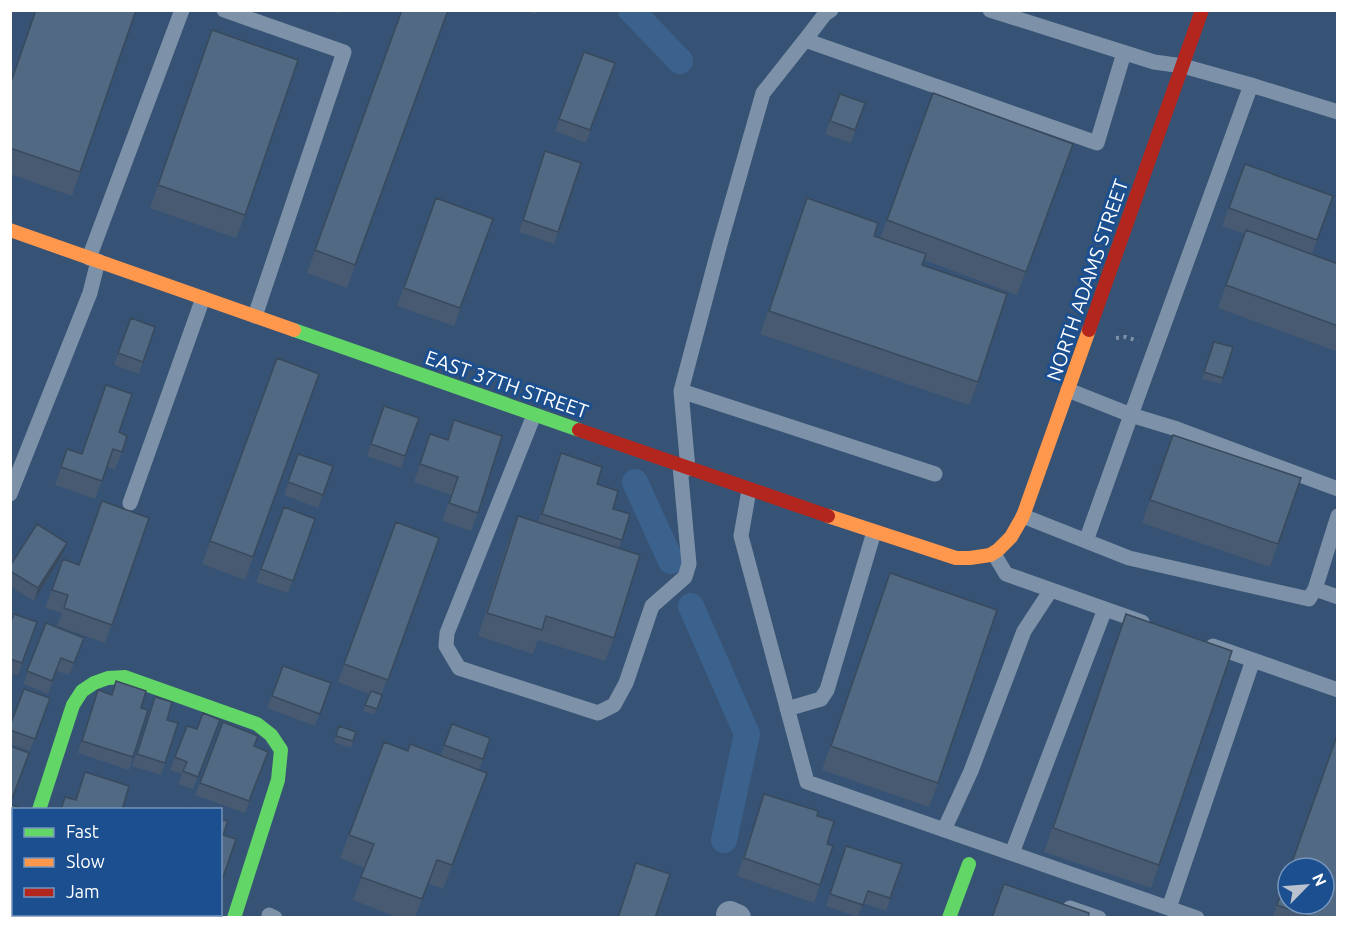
<svg xmlns="http://www.w3.org/2000/svg" width="1348" height="928" font-family="Ubuntu,sans-serif">
  <rect width="100%" height="100%" fill="#365274"/>
  <g fill="none" stroke-linecap="round" stroke-linejoin="round">
    <path stroke="#3b618d" stroke-width="26" d="M631,10L680,61
      M635,482L671,561
      M691,606L747,734L724,840"/>
    <path stroke="#7d92a8" stroke-width="4" stroke-dasharray="3 4.5" stroke-linecap="butt" d="M1116,338L1126,337L1138,341"/>
    <path stroke="#7d92a8" stroke-width="15" d="M224,10L344,52L255,316
      M831,10L825,14L805,40L1097,143L1124,53
      M990,10L1154,62L1183,66L1251,85
      M89,258L182,10
      M1068,390L1131,415L1251,85L1338,112
      M681,391L935,474
      M534,415L447,633L446,646L459,668L598,713L614,705L626,683L652,606L685,577L689,564L680,466
      M688,469L681,391L720,244L763,93L805,40
      M749,490L741,536L807,782L1197,918
      M10,494L90,293L98,261
      M130,503L203,298
      M1023,516L1129,558L1309,599L1315,589L1338,516
      M1086,541L1131,415L1177,429L1338,489
      M994,554L1006,574L1142,622
      M1315,589L1338,597
      M1213,646L1338,690
      M787,709L821,699L827,690L874,532
      M944,830L971,771L1024,631L1051,590
      M1012,853L1105,609
      M1070,908L1099,918
      M1169,908L1253,660
      M106,914L112,918
      M269,915L275,918"/>
    <path stroke="#7d92a8" stroke-width="28" d="M730,915L737,918
      M21,918V914"/>
    <path stroke="#63d668" stroke-width="14" d="M294,330L579,430
      M39,810L73,705L82,691L94,683L108,678L125,677L257,724L271,735L281,750L278,780L234,918
      M949,918L969,864"/>
    <path stroke="#ff974d" stroke-width="14" d="M10,230L294,330
      M828,516L956,558H970L990,555L998,550L1011,537L1023,516L1089,330"/>
    <path stroke="#b3261e" stroke-width="14" d="M1089,330L1202,10
      M579,430L828,516"/>
  </g>
  <path fill="#475a72" d="M329,10H340L338,14Z
    M402,10H448L347,288L307,273Z
    M524,10H537L536,14Z
    M584,52L615,63L586,143L555,131Z
    M204,53L245,215L236,238L150,208Z
    M10,84L80,172L72,196L10,174Z
    M933,93L1073,144L1017,295L924,260L922,265L978,382L969,405L760,334L807,198L874,236L880,238Z
    M840,94L865,103L851,143L825,134Z
    M545,151L558,232L554,244L519,232Z
    M1245,164L1333,196L1312,254L1338,264V352L1218,308L1244,234L1222,226Z
    M436,198L493,219L454,326L397,306Z
    M131,318L143,362L139,374L114,365Z
    M1214,342L1233,347L1221,384L1202,379Z
    M277,358L319,374L245,580L202,564Z
    M384,406L419,418L401,468L367,456Z
    M454,420L478,513L471,531L442,521L451,495L414,482L430,434L447,440Z
    M119,432L122,452L115,470L107,467L95,499L55,485L67,449L82,454Z
    M561,453L597,484L613,509L630,514L619,548L614,638L605,661L538,640L533,654L478,636L509,539L518,516L538,522Z
    M298,454L333,466L318,508L284,495Z
    M1164,458L1278,544L1270,567L1142,523Z
    M284,507L315,519L288,593L256,582Z
    M149,518L105,643L57,626L62,613L45,608L63,559L79,565Z
    M396,522L439,538L374,715L363,711L369,694L338,682Z
    M62,555L34,601L10,586V566Z
    M890,573L938,783L929,807L822,770Z
    M1126,614L1159,865L1151,888L1044,852Z
    M37,622L18,675L10,673V624Z
    M46,623L84,638L69,675L57,671L48,694L23,684Z
    M283,666L331,683L315,726L267,708Z
    M116,681L133,757L129,770L78,753L98,690L112,695Z
    M155,697L167,720L165,763L161,775L132,766Z
    M50,698L30,751L10,744V726Z
    M220,720L193,789L178,784L182,774L170,770L187,726L197,729Z
    M223,722L254,746L268,752L245,813L195,795Z
    M452,724L490,738L479,770L487,773L443,889L428,883L415,918H399L353,900L365,868L340,858L384,742L408,751L441,755Z
    M339,726L356,732L351,748L334,742Z
    M10,746L29,753L10,804Z
    M764,794L817,816L827,844L820,885L814,903L737,876Z
    M842,858L902,864L886,911L863,903L858,917L826,906Z
    M1288,872L1338,918H1272Z"/>
  <path fill="#394a5c" d="M67,543L62,555L34,601L38,588Z"/>
  <path fill="#526984" stroke="#394a5c" stroke-width="1.5" d="M36,10H136L80,172L10,148V85Z
    M402,10H448L355,265L315,250Z
    M212,30L298,60L245,215L158,185Z
    M584,52L615,63L590,130L559,119Z
    M933,93L1073,144L1026,272L887,220Z
    M840,94L865,103L855,130L830,121Z
    M545,151L581,163L558,232L523,220Z
    M1245,164L1333,196L1317,240L1229,208Z
    M436,198L493,219L460,308L404,288Z
    M807,198L878,223L874,236L926,254L922,265L1007,294L978,382L769,311Z
    M1246,230L1338,264V326L1226,285Z
    M131,318L155,327L143,362L118,353Z
    M1214,342L1233,347L1223,378L1204,372Z
    M277,358L319,374L253,557L210,541Z
    M106,385L132,394L119,432L127,436L122,452L113,449L102,481L61,467L67,449L82,454Z
    M384,406L419,418L405,456L371,444Z
    M454,420L502,436L478,513L449,503L458,477L420,464L430,434L448,440Z
    M1173,435L1301,478L1278,544L1150,500Z
    M561,453L602,467L597,484L618,491L613,509L630,514L622,540L542,514Z
    M298,454L333,466L323,495L288,482Z
    M102,501L149,518L112,625L64,608L68,595L52,590L63,559L79,565Z
    M284,507L315,519L293,581L261,569Z
    M518,516L640,555L614,638L546,616L542,630L487,613Z
    M396,522L439,538L388,680L344,664Z
    M37,524L67,543L38,588L10,571V566Z
    M890,573L997,610L938,783L831,746Z
    M14,614L37,622L22,663L10,659V624Z
    M1126,614L1232,651L1159,865L1053,828Z
    M46,623L84,638L74,663L61,658L52,681L27,671Z
    M283,666L331,683L320,714L272,696Z
    M116,681L146,691L141,708L148,710L133,757L82,741L98,690L112,695Z
    M24,689L50,698L35,739L10,730V726Z
    M371,691L382,695L377,709L365,705Z
    M155,697L172,702L167,720L178,723L165,763L137,754Z
    M203,713L220,720L198,777L183,771L187,762L175,757L187,726L197,729Z
    M223,722L258,736L254,746L268,752L249,801L200,783Z
    M452,724L490,738L483,759L444,745Z
    M339,726L356,732L353,741L336,736Z
    M1338,733V918H1313L1277,905L1288,873V904H1324V868H1290Z
    M384,742L408,751L410,744L487,773L452,865L437,860L422,899L361,877L374,844L349,835Z
    M10,746L29,753L13,796L10,794Z
    M85,772L129,786L122,810H61L65,797L76,800Z
    M764,794L818,811L817,816L834,821L827,844L833,846L820,885L744,858Z
    M10,804L18,807L17,810H14V820L10,828Z
    M185,807L193,810H184Z
    M220,819L228,821L223,835L236,839L220,886Z
    M846,846L902,864L890,898L868,891L863,905L830,894Z
    M636,863L670,874L655,918H618Z
    M1004,884L1089,913L1088,918H992Z"/>
  <g text-anchor="middle" dominant-baseline="central" stroke-width="6" stroke-linejoin="round" paint-order="stroke">
    <g font-size="20" fill="#fff" stroke="#1b4f8f">
      <text transform="translate(1087 280) rotate(-71)">NORTH ADAMS STREET</text>
      <text transform="translate(507 384) rotate(19)">EAST 37TH STREET</text>
    </g>
  </g>
  <rect width="1348" height="928" fill="none" stroke="#ffffff" stroke-width="24"/>
  <rect x="12" y="808" width="210" height="108" fill="#1b4f8f" stroke="#7695bc" stroke-width="1.5"/>
  <rect x="24" y="828" width="30" height="9" fill="#63d668" stroke="#7695bc" stroke-width="1.5"/>
  <text x="66" y="838" font-size="18" fill="#ffffff">Fast</text>
  <rect x="24" y="858" width="30" height="9" fill="#ff974d" stroke="#7695bc" stroke-width="1.5"/>
  <text x="66" y="868" font-size="18" fill="#ffffff">Slow</text>
  <rect x="24" y="888" width="30" height="9" fill="#b3261e" stroke="#7695bc" stroke-width="1.5"/>
  <text x="66" y="898" font-size="18" fill="#ffffff">Jam</text>
  <g transform="translate(1306 886) rotate(65)"><circle r="28" fill="#1b4f8f" stroke="#7695bc" stroke-width="1.5"/>
  <path d="M0-4.5L10 22L0 15L-10 22Z" fill="#b9c2ce"/>
  <text y="-9" font-size="16" font-weight="bold" text-anchor="middle" fill="#ffffff">N</text>
  </g>
</svg>
